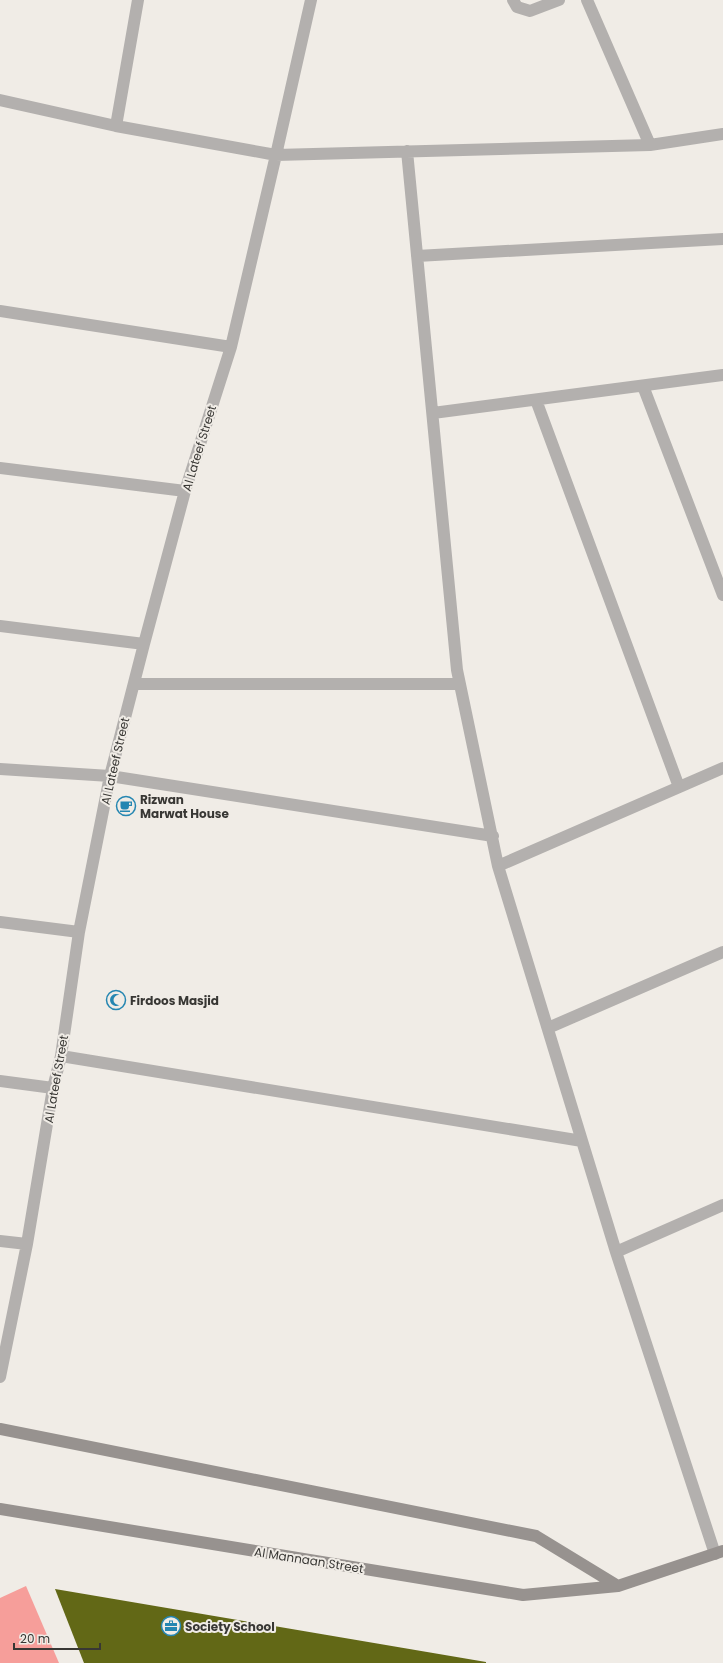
<svg xmlns="http://www.w3.org/2000/svg" width="723" height="1663" font-family="Poppins,sans-serif">
  <defs>
    <filter id="shadow"><feDropShadow dx="3.5" dy="3.5" stdDeviation="1" flood-color="#0004"/></filter>
  </defs>
  <rect width="100%" height="100%" fill="#f0ece6"/>
  <path fill="#f69e9a" d="M26,1586L59,1663H0V1598Z"/>
  <path fill="#626717" filter="url(#shadow)" d="M55,1589L486,1662V1663H84Z"/>
  <g fill="none" stroke-linecap="round" stroke-linejoin="round">
    <path stroke="#b3b0ae" stroke-width="12" d="M513,0L517,7L530,11L559,0
      M587,0L650,145
      M0,100L116,126L276,155L650,145L723,134
      M116,126L138,0
      M407,151L457,670L498,866L616,1252L715,1554
      M417,256L723,239
      M0,311L231,347
      M643,386L723,595
      M536,400L679,787
      M433,413L723,375
      M0,468L185,491
      M0,626L144,644
      M134,684H460
      M0,769L110,776L493,836
      M498,866L723,768
      M0,922L79,932
      M548,1028L723,952
      M61,1056L582,1141
      M0,1081L53,1088
      M0,1241L27,1244
      M616,1252L723,1205
      M0,1377L27,1244L53,1088L61,1056L79,932L110,776L144,644L185,491L231,347L276,155L311,0"/>
    <path stroke="#97928f" stroke-width="12" d="M0,1429L536,1536L618,1586
      M0,1509L523,1595L618,1586L723,1551"/>
  </g>
  <defs>
    <symbol id="cafe-ring" viewBox="-11 -11 22 22"><circle r="9.5" fill="#f0ece6" stroke="#2586b1" stroke-width="1.5"/><path d="M-5.5-4.5H6V0H3Q3 3.5 0 3.5H-2.5Q-5.5 3.5-5.5 0ZM3-3.2v2h1.7v-2ZM-6 4.5H4V6H-6Z" fill="#2586b1"/></symbol>
    <symbol id="mosque-ring" viewBox="-11 -11 22 22"><circle r="9.5" fill="#f0ece6" stroke="#2586b1" stroke-width="1.5"/><path d="M3.5-4.9A6 6 0 1 0 3.5 4.9A5 5 0 1 1 3.5-4.9Z" fill="#2586b1"/></symbol>
    <symbol id="office-ring" viewBox="-11 -11 22 22"><circle r="9.5" fill="#f0ece6" stroke="#2586b1" stroke-width="1.5"/><path d="M-6-3h4V-5.5h4V-3h4V5H-6ZM-1-4.5V-3h2v-1.5ZM-6 0V1H6V0Z" fill="#2586b1"/></symbol>
  </defs>
  <g fill-rule="evenodd">
    <use href="#cafe-ring" x="115" y="795" width="22" height="22"/>
    <use href="#mosque-ring" x="105" y="989" width="22" height="22"/>
    <use href="#office-ring" x="160" y="1615" width="22" height="22"/>
  </g>
  <g text-anchor="middle" dominant-baseline="central" stroke-width="4" stroke-linejoin="round" paint-order="stroke">
    <g font-size="12" fill="#383734" stroke="#f0ece6">
      <text transform="translate(199 448) rotate(-73)">Al Lateef Street</text>
      <text transform="translate(115 761) rotate(-77)">Al Lateef Street</text>
      <text transform="translate(56 1079) rotate(-80)">Al Lateef Street</text>
      <text transform="translate(309 1560) rotate(9)">Al Mannaan Street</text>
    </g>
    <g font-size="12" font-weight="bold" fill="#383734" stroke="#f0ece6" text-anchor="start">
      <text x="140" y="799">Rizwan<tspan x="140" dy="14">Marwat House</tspan></text>
      <text x="130" y="1000">Firdoos Masjid</text>
      <text x="185" y="1626">Society School</text>
    </g>
  </g>
  <path d="M14 1643v6h86v-6" fill="none" stroke="#383734" stroke-width="2"/>
  <text x="20" y="1643" font-size="12" fill="#383734" stroke="#f0ece6" stroke-width="3" paint-order="stroke">20 m</text>
</svg>
